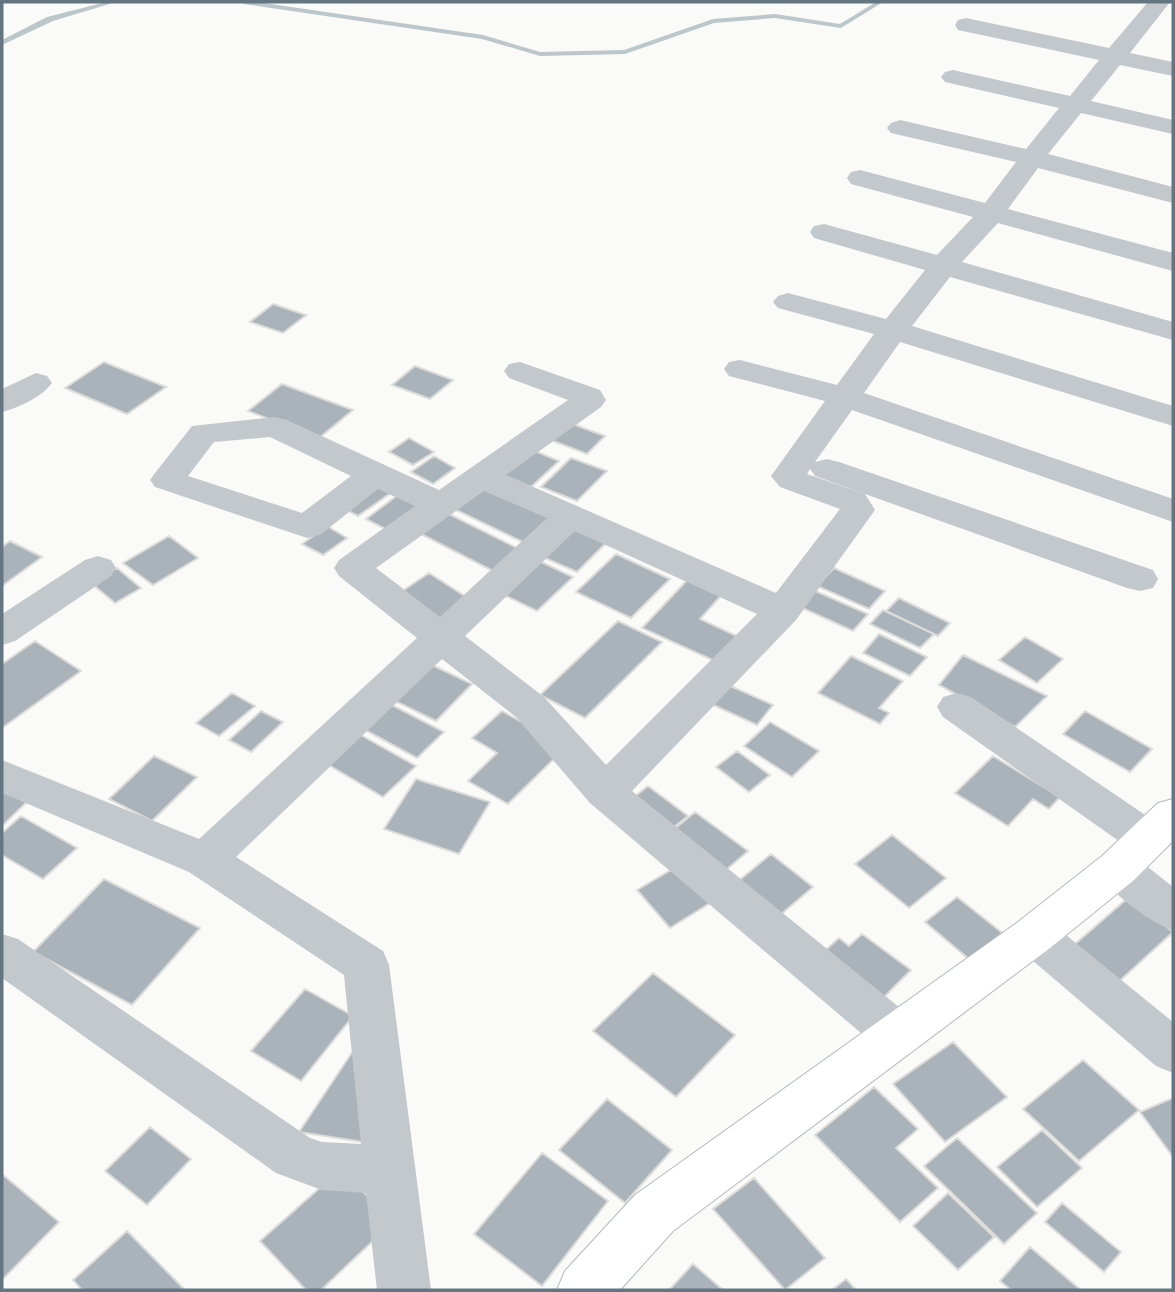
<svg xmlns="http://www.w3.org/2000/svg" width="1175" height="1292" font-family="Cabin,sans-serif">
  <rect width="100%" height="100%" fill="#fafaf8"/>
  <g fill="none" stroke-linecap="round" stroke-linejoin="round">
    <path fill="#bbc7cb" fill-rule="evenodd" d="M106,2H116L53,21L2,45V40L47,17Z
      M241,2H257L483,35L540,52L624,50L713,19L775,14L840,24L876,2H883L841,28L775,18L714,23L625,54L540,56L482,39L244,4Z"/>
  </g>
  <path fill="#aab3b9" stroke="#dcdcda" stroke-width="2" d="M273,304L306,315L283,333L250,322Z
    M104,362L166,387L127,414L65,388Z
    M415,366L453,380L430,399L392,385Z
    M282,384L353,410L319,438L248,411Z
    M567,422L605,436L587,454L548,439Z
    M409,438L434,452L413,465L389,452Z
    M528,448L559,461L531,487L499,474Z
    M434,456L455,468L433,484L411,472Z
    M571,458L607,471L577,501L541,487Z
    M379,481L395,490L358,516L341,507Z
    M485,485L557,518L527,544L454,509Z
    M399,494L426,508L393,533L366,519Z
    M447,513L519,549L493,571L421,534Z
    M327,526L347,538L323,555L302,544Z
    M568,527L606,543L577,572L538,555Z
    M169,536L198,558L153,585L123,563Z
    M10,541L42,557L2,586V547Z
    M616,554L670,579L631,618L576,592Z
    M533,558L573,577L537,611L496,591Z
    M117,568L141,588L115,603L91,583Z
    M834,568L885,591L869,609L817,586Z
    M429,573L474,602L443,624L398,594Z
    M693,574L727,589L700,619L741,638L719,663L642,628Z
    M813,590L868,614L853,631L798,606Z
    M899,598L950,623L938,636L886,611Z
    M883,610L934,634L920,648L870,624Z
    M618,621L662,642L585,718L540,695Z
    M879,634L927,657L910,676L863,653Z
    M1025,637L1063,659L1037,683L999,660Z
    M35,641L81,671L2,728V664Z
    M963,655L1047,696L1015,727L939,685Z
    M851,656L903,681L879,708L889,713L880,724L818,693Z
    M430,664L472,684L436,721L393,700Z
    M726,684L773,705L757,725L711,704Z
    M232,693L255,706L219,736L196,723Z
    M392,705L444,732L417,758L365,730Z
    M261,711L283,722L251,752L229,740Z
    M502,711L566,747L508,804L468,781L497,753L472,738Z
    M1085,711L1152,749L1130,772L1063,734Z
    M770,722L819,751L792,777L744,746Z
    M359,734L416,766L383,797L327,764Z
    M737,751L770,775L749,792L716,767Z
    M154,756L197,777L152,821L109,799Z
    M993,756L1060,797L1049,809L1033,799L1008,826L955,793Z
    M416,779L490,802L459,854L384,829Z
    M2,781L33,796L2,826Z
    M648,786L688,816L665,834L625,804Z
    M695,812L748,851L719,876L666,836Z
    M21,816L77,848L43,879L2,855V833Z
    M892,835L946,878L909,908L855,864Z
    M771,854L813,887L772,922L730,888Z
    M676,867L710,903L670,928L637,890Z
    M104,879L200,928L132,1005L33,952Z
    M957,897L1010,939L977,966L925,922Z
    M1129,897L1173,932L1113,987L1067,951Z
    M862,934L911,970L879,1002L819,956L839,938L849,946Z
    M653,973L735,1035L676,1097L593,1031Z
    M305,989L353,1016L301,1081L251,1051Z
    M363,1036L376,1144L299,1132Z
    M953,1042L1007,1097L945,1142L893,1084Z
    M1083,1060L1139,1110L1079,1161L1023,1109Z
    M874,1087L918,1129L896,1148L938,1188L900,1222L815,1135Z
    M1173,1098V1157L1140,1112Z
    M607,1099L672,1150L625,1203L559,1150Z
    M150,1127L191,1159L147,1205L105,1171Z
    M1042,1130L1082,1168L1037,1207L997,1167Z
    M957,1138L1037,1213L1004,1244L924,1166Z
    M542,1153L608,1201L542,1286L474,1234Z
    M341,1169L393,1222L321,1290H306L260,1241Z
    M2,1174L59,1222L2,1280Z
    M754,1178L825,1258L785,1290L713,1209Z
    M948,1193L994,1237L958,1270L913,1226Z
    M1062,1203L1121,1252L1104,1272L1045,1222Z
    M127,1231L185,1290H82L73,1280Z
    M1030,1247L1081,1290H1011L1000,1281Z
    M693,1264L723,1290H669Z
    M846,1279L856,1290H832Z"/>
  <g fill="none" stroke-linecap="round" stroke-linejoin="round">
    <defs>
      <path id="major" d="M1173,799V841L1134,880L1050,948L673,1231L620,1290H557L565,1271L635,1195L1018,922L1102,856L1158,803Z"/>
    </defs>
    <use href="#major" stroke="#b5babe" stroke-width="2"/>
    <path fill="#c3c8cc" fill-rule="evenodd" d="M1148,2H1170L1130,53L1173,62V76L1120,65L1091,101L1173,120V134L1081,113L1048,154L1173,187V203L1038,168L1008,209L1173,253V271L998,223L962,262L1173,322V340L950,277L912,326L1173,406V426L900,342L864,393L1173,499V522L852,410L815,462L827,459L839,462L1153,570L1158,579L1153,588L1140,591L1127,588L815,476L810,469L807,474L865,494L875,510L796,620L632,791L915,1020L922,1035L915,1050L898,1056L881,1050L590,803L516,717L442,659L236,857L383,951L389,965L431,1290H377L366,1193L322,1190L276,1173L2,978V934L18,939L310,1138L322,1142L361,1144L344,975L189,872L2,793V760L199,839L417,638L339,576L334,568L339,560L415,506L378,489L320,535L307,538L155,487L150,480L155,473L192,426L275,417L287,420L439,490L568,400L509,378L504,371L509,364L520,362L600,390L606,400L601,407L506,475L776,593L840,509L780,487L771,476L825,401L729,376L724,369L729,362L740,360L837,385L874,334L778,308L773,302L778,296L788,293L886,319L925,270L814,238L810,232L814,226L824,224L937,255L973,217L851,184L847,178L851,172L860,170L985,203L1016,162L891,133L887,128L891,123L900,120L1026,149L1059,108L945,82L941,77L945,72L953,70L1070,96L1099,60L958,30L955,25L958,20L966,18L1109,48ZM270,437L351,476L302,513L188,476L214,442ZM484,491L547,518L440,617L376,568ZM575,531L757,614L606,765L544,697L465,636Z
      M36,373L47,376L52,383C42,397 18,408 2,412V389Z
      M98,556L111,560L116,568L111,576L15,641L2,645V614L85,560Z
      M957,693L971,697L1163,827L1170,839L1163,851L1148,856L1133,851L943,717L937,707L943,697Z
      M1118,850L1134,856L1173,887V930C1149,923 1108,891 1096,868L1102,856Z
      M1034,916L1050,922L1173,1022V1073L1156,1066L1018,948L1011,935L1018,922Z"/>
    <use href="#major" fill="#fff" fill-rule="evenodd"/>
  </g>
  <rect width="1175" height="1292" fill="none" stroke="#657683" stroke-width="7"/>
</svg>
